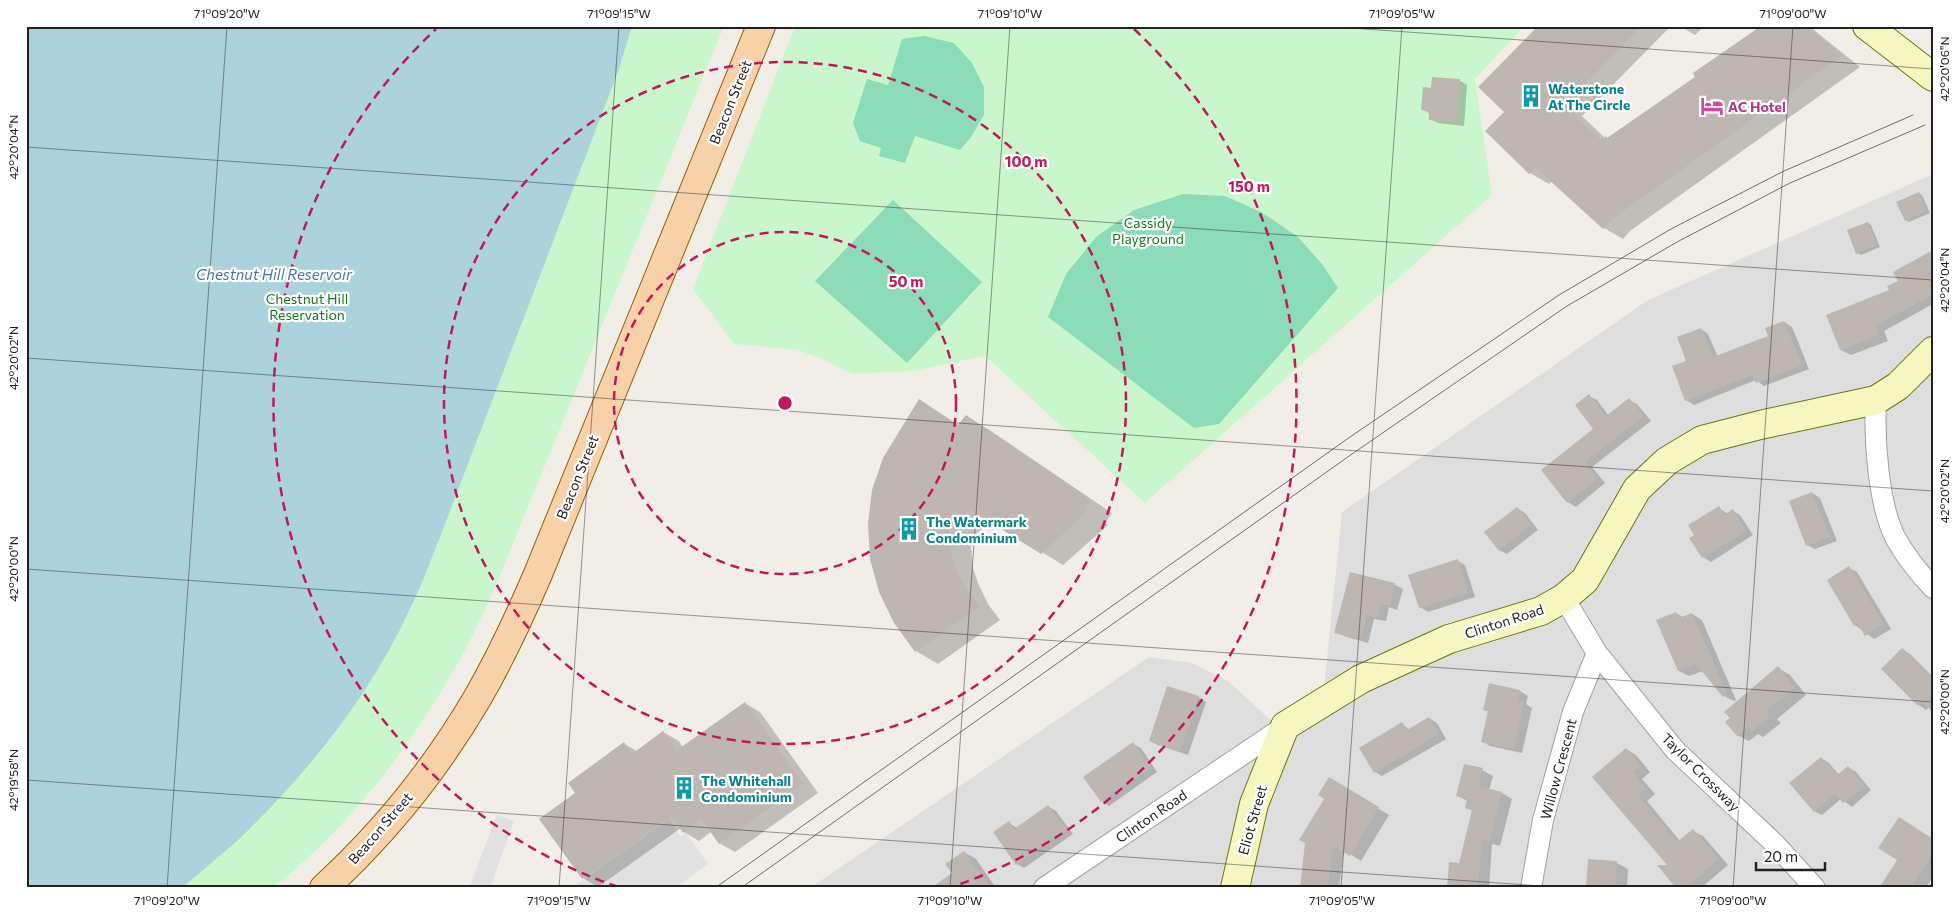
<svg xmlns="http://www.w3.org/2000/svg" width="1959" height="914" font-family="Commissioner,sans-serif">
  <rect width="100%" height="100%" fill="#f1eee8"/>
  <path fill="#dfdede" d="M1933,174V888H810L1149,657L1192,663L1228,681L1275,724L1324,688L1342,512L1648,300Z"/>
  <path fill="#c9f7cb" d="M26,26H724L506,561C489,602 471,642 448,680C403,757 343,832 273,888H26Z
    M795,26H1525L1475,79L1492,195L1145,503L985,356L912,371L852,374L825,360L798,350L734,344L693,289Z"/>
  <path fill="#8cdbb9" d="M924,36L954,43L972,63L984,87V115L971,137L960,150L915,136L905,163L879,156L881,148L860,141L853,123L867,79L888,85L902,39Z
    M1183,194L1225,196L1263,213L1298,237L1322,264L1338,288L1219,424L1194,428L1048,317L1066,274L1096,237L1134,210Z
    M893,200L982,282L907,363L815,281Z"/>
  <path fill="#e1e1e1" d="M497,815L514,821L490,888H469Z
    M669,819L681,837L686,833L708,864L675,888H572Z"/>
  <path fill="#acd3db" d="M26,26H632L619,69L440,537C430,562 421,587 409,611C368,699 306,775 237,841C219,857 200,872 182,888H26Z"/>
  <path fill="#0003" d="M1540,26H1671L1582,116L1605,138L1609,139L1697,77L1763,26H1809L1860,67L1630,231L1623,239L1604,228L1552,181L1549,184L1530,173L1487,131L1506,112Z
    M1680,26H1704L1695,35Z
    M1459,80L1467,85L1464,126L1438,123L1430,119V114L1423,109L1432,89Z
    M1919,193L1922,195L1930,213L1909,222L1906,220Z
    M1868,223L1871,225L1880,247L1861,255L1857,253Z
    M1933,251V304L1884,331L1888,341L1851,355L1841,350L1899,281Z
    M1784,322L1792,327L1809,369L1764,386L1756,380L1694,405L1686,400L1688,361L1701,329L1708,334L1718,357L1770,337Z
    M1589,396L1597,400L1609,416L1629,400L1637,404L1651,421L1592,467L1605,483L1576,507L1568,502L1542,470L1595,429Z
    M919,401L959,425L966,417L988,429L1112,513L1105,523L1108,525L1063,565L992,522L970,538L973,568L978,583L988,604L1000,620L938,664L916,651L895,623L880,592Z
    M1812,493L1820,498L1837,541L1815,549L1807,545Z
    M1517,508L1525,513L1538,530L1507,554L1499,550Z
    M1719,508L1728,514L1733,511L1740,515L1753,535L1711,562L1703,557Z
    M1458,561L1465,565L1475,597L1428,612L1420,607Z
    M1849,568L1857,572L1891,629L1874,639L1855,625Z
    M1351,573L1395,585L1403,589L1397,610L1389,607L1386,621L1374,619L1368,643L1344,636L1336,632Z
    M1676,613L1684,618L1692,614L1702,620L1736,700L1734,701L1724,696L1703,671L1689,676L1679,671Z
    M1902,649L1910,654L1933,677V710L1929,707L1926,710L1919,705L1882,669Z
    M1778,668L1790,675L1806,695L1777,719L1781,723L1763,737L1758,734L1749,741L1737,735Z
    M1489,685L1520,691L1528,696L1526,704L1532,708L1522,753L1490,746L1483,742L1489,712L1484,710Z
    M1198,697L1206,702L1188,755L1158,745L1150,741Z
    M745,703L760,712L818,793L735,852L719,843L711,832L699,841L684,832L681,828L598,887L583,878L577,794L624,744L637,751L663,732L679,741L683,748Z
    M1429,718L1437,723L1446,739L1382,776L1375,772L1402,724L1410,730Z
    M1133,744L1141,748L1157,772L1109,806L1102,801Z
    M1626,749L1636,755L1650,772L1642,779L1655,794L1647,801L1680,841L1693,831L1703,836L1728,865L1701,888H1678L1670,867L1593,777Z
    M1821,758L1829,763L1839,775L1848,767L1856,772L1871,790L1852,807L1841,799L1822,815L1814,811Z
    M1482,770L1493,776L1489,790L1502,793L1512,799L1500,846L1492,844L1489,888H1448L1460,865L1473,811L1467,808L1468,801L1458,796Z
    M1329,778L1389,815L1361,861L1344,850L1339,888H1287V886L1301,888L1326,798Z
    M1048,806L1056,811L1073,834L1024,868L1017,864L1009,823L1017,828Z
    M1933,840V877L1926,888H1882L1898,860Z
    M964,852L976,859L996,888H933L954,873Z
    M1617,863L1628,869L1627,888H1587Z"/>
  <path fill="#beb7b1" d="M1538,26H1642L1564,105L1601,140L1606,136L1607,138L1695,77L1693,73L1761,26H1805L1843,55L1611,220L1603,229L1536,168L1529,174L1485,131L1504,112L1478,87Z
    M1432,77L1460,79L1457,122L1429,120V111L1421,110L1423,87L1431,88Z
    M1919,192L1927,211L1905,221L1896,202Z
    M1868,222L1877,245L1856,254L1847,230Z
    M1933,250V294L1875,326L1879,335L1840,350L1826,315L1889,290L1887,286L1898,281L1893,272Z
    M1784,321L1802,365L1756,383L1752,375L1685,401L1672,366L1686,361L1677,337L1701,328L1713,357L1768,336L1765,328Z
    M1589,394L1606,416L1629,398L1644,416L1585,462L1598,479L1567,503L1541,470L1593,429L1575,405Z
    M919,399L958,425L966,415L1091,500L1084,510L1087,512L1041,554L971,510L949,526L952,555L956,570L967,590L980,607L915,652L894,623L879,592L870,559L868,524L872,490L883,458Z
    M1812,492L1830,537L1806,546L1789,501Z
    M1719,506L1724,515L1733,509L1746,531L1702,558L1689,538L1694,535L1688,525Z
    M1517,507L1531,525L1499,551L1484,532Z
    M1458,559L1468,593L1419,608L1408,575Z
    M1849,566L1884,624L1865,636L1858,624L1854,626L1827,580Z
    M1350,572L1395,583L1390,606L1381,604L1378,618L1367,615L1361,639L1334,633Z
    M1676,612L1679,618L1692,613L1727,694L1723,697L1696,664L1678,671L1656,620Z
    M1902,648L1933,679V712L1922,702L1918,706L1881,669Z
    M1778,666L1795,688L1766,711L1770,716L1751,732L1747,727L1737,736L1725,722L1730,718L1724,712Z
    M1489,683L1520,690L1518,701L1524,702L1514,749L1481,742L1488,711L1483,710Z
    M1167,686L1199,696L1180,752L1149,741Z
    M745,702L803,784L719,844L701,819L683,833L671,816L582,879L539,819L575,793L568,783L624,742L632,754L663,731L677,750Z
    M1429,717L1439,734L1374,773L1359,748L1402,722L1407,730Z
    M1133,742L1151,768L1101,802L1083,777Z
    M1626,748L1641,766L1633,772L1646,788L1638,795L1677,842L1693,829L1719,859L1685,888H1676L1657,865H1667L1592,777Z
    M1821,757L1837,775L1848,766L1865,786L1843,803L1835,794L1814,812L1789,783Z
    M1464,764L1483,768L1479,786L1502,792L1490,841L1482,839L1478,888H1447L1449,862L1459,863L1472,810L1465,808L1467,798L1456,796Z
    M1329,777L1379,807L1350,856L1333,846L1328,888H1300L1305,843L1299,840L1324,799L1318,795Z
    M1048,805L1066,829L1016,865L993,832L1009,821L1014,829Z
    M1899,817L1933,839V853L1910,888H1879L1897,860L1878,848Z
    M964,851L990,888H931L952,873L945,864Z
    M1588,859L1617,861L1615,888H1586Z"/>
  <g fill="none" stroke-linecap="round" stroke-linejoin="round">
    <defs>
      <path id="street" d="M1876,400C1874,438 1878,505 1896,539C1906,557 1919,573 1933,588
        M1564,598L1597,653L1675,750L1775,844L1815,888
        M1044,888L1285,726
        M1531,888L1543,820L1573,712L1597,653"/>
      <path id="secondary" d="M1867,26L1933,77
        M1235,888L1254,804L1285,726L1361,679L1449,639L1541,611L1564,598L1585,580L1637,489L1667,461L1702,440L1760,425L1876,400L1898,386L1933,351"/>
      <path id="primary" d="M324,888C384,833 437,767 478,697C501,657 520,616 538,574L761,26"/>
    </defs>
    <use href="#street" stroke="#a2a2a2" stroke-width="22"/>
    <use href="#secondary" stroke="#6e750c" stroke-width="30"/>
    <use href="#primary" stroke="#956109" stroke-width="30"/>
    <use href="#street" stroke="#fff" stroke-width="20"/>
    <use href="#secondary" stroke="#f6f6c1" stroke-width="28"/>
    <use href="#primary" stroke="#f7d1a7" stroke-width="28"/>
    <path stroke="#6f6f6f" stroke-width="1" d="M715,888L1350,437L1559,295L1671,229L1784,171L1913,115
      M741,888L1352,454L1567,306L1677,242L1790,183L1925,125"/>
  </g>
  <path fill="none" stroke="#212121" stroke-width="1" stroke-opacity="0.45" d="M1322,26L1933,69M26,147L1933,280M26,358L1933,491M26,569L1933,702M26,780L1570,888M167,888L227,26M559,888L619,26M950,888L1010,26M1341,888L1402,26M1733,888L1793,26"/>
  <g fill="none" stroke="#c2185b" stroke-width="2.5" stroke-dasharray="9 6">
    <circle cx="785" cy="403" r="171"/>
    <circle cx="785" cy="403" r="341"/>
    <path d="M618 887A512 512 0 0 1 436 29M1134 29A512 512 0 0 1 952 887"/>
  </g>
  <defs>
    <symbol id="building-bare" viewBox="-9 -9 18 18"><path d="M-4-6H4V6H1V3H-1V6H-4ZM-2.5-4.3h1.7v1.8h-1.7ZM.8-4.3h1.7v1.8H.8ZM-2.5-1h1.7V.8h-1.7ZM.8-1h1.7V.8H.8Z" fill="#0f9aa8" stroke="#fff" stroke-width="2.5" paint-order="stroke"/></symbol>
    <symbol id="hotel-bare" viewBox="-9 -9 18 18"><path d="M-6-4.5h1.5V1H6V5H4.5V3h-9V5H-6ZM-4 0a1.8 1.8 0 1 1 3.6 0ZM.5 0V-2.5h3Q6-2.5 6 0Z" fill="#d1479c" stroke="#fff" stroke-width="2.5" paint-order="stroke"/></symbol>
  </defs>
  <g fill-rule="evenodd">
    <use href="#building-bare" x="1515" y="80" width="32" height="32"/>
    <use href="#hotel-bare" x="1696" y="90" width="32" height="32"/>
    <use href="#building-bare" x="893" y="513" width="32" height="32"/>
    <use href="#building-bare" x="668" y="772" width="32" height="32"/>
  </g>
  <g text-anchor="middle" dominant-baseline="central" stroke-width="4.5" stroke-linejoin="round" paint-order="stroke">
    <g font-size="14" font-weight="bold" fill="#0d838f" stroke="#fff" text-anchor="start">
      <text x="1548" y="88">Waterstone<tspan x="1548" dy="16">At The Circle</tspan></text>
      <text x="926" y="521">The Watermark<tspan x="926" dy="16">Condominium</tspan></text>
      <text x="701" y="780">The Whitehall<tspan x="701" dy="16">Condominium</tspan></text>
    </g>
    <g font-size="14" fill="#212121" stroke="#fff">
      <text transform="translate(730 102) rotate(-68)">Beacon Street</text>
      <text transform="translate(577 477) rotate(-68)">Beacon Street</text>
      <text transform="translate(1504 621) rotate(-18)">Clinton Road</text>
      <text transform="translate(1558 769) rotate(-75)">Willow Crescent</text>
      <text transform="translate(1701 772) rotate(45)">Taylor Crossway</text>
      <text transform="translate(1151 816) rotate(-34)">Clinton Road</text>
      <text transform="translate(1252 820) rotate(-74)">Eliot Street</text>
      <text transform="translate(380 828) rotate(-49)">Beacon Street</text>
    </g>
    <g font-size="14" font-weight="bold" fill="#b23c85" stroke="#fff" text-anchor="start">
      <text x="1728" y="106">AC Hotel</text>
    </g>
    <g font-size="14" fill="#137c17" stroke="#fff">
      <text x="1148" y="222">Cassidy<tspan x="1148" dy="16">Playground</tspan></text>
      <text x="307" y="298">Chestnut Hill<tspan x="307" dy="16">Reservation</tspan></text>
    </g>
    <g font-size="15" font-style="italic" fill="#4c789c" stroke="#fff">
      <text x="274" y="274">Chestnut Hill Reservoir</text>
    </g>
  </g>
  <circle cx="785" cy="403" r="8" fill="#c2185b" stroke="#fff" stroke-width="2.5"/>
  <g font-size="15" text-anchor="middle" font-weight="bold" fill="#c2185b" stroke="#fff" stroke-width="4.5" stroke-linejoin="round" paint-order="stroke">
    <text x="1026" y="167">100 m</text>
    <text x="1249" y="192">150 m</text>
    <text x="906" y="287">50 m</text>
  </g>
  <rect width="1959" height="914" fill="none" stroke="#ffffff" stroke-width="55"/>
  <path d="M1756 862v8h69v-8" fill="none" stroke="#212121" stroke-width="2.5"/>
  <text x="1764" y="862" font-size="15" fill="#212121" stroke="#ffffff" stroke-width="4" paint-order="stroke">20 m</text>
  <rect x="28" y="28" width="1904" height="858" fill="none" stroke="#212121" stroke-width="2"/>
  <g font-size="12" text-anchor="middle" fill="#212121">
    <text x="227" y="18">71°09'20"W</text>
    <text x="619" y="18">71°09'15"W</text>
    <text x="1010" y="18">71°09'10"W</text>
    <text x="1402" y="18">71°09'05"W</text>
    <text x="1793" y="18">71°09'00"W</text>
    <text transform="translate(1945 69) rotate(-90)" y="4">42°20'06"N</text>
    <text transform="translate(14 147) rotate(-90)" y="4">42°20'04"N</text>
    <text transform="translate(1945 280) rotate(-90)" y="4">42°20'04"N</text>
    <text transform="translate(14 358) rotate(-90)" y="4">42°20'02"N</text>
    <text transform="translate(1945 491) rotate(-90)" y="4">42°20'02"N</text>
    <text transform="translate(14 569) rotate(-90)" y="4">42°20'00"N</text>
    <text transform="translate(1945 702) rotate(-90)" y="4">42°20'00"N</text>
    <text transform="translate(14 780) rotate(-90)" y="4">42°19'58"N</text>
    <text x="167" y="905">71°09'20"W</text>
    <text x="559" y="905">71°09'15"W</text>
    <text x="950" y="905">71°09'10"W</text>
    <text x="1342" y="905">71°09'05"W</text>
    <text x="1733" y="905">71°09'00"W</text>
  </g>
</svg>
